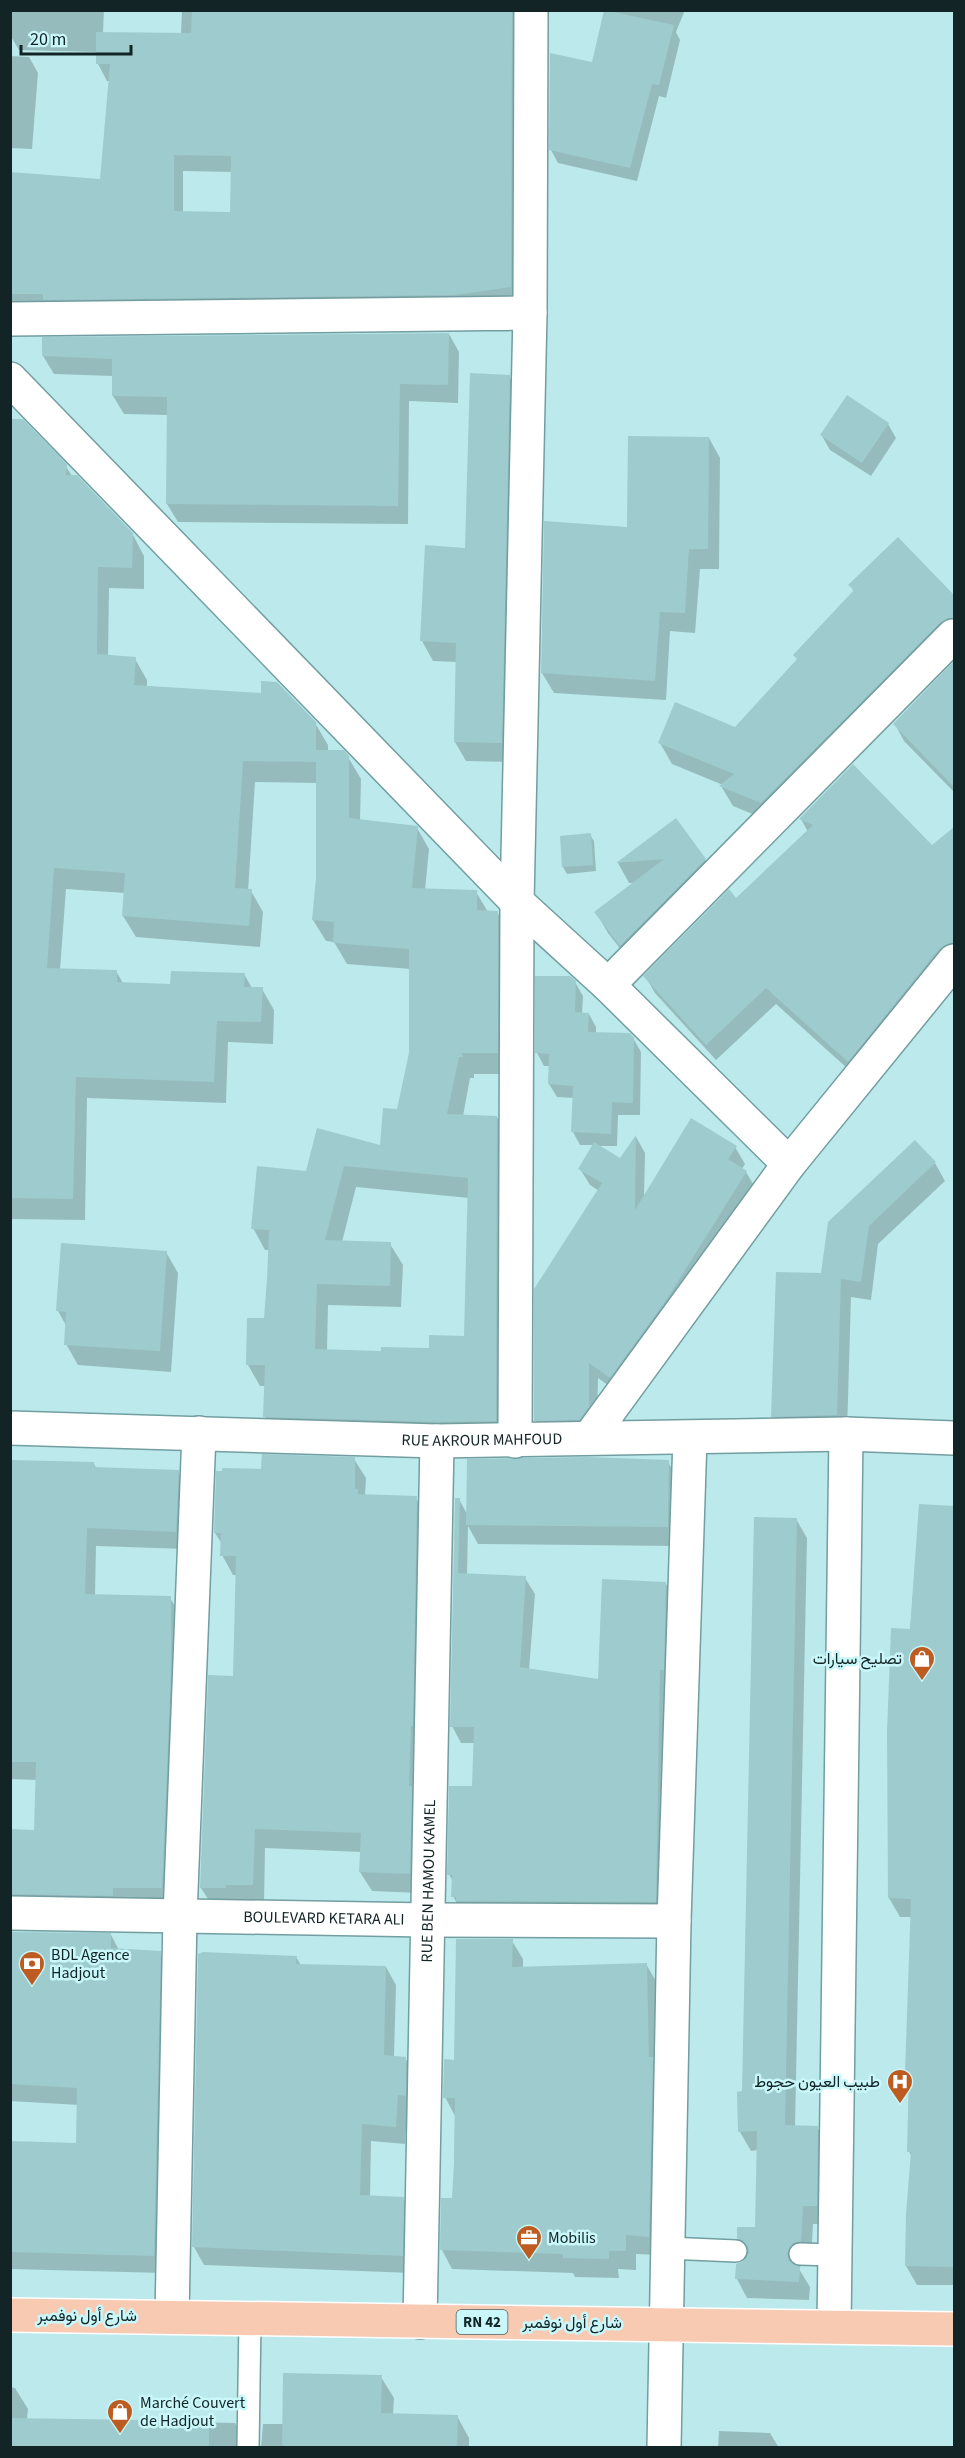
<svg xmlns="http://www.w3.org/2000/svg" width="965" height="2458" font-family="'Source Sans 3',Vazirmatn,sans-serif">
  <rect width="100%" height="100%" fill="#bceaec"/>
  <path fill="#0003" fill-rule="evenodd" d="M10,10H104L103,33L181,34L182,10H531L520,303L10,310V174L101,181L110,81H107L98,64V52L19,50L10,35ZM183,171L232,172L231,214L183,212Z
    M606,10H685L676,32L680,40L666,98L659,96L637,181L558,163L551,150L593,64Z
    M10,56L29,57L38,73L32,149L10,148Z
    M449,334L459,352L458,403L409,401L408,524L178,522L167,504L168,415L124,414L113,396V376L54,374L43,356Z
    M509,376L520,396L512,762L466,761L455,742L457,662L433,661L422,641L467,549Z
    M10,420L65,465L72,476L132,533L144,556V589L109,588L108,657L135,659L147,680V687L315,723L328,745V752L348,757L361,779L360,821L417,828L429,849L425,890L476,892L488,912H497L510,934L509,1074H474V1078H470L463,1116L497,1117L509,1139L508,1442L277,1438L265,1417L266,1386H260L248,1365L265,1319L270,1250H265L253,1228L307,1173L381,1147L399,1111L410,1053L411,969L347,964L334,942L326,941L313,920L317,878L318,783L255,782L248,891H251L263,912L260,947L136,937L123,916L125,893L66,889L60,970L116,971L123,983L172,985L244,974L252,988L262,989L274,1010L273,1044L228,1042L226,1103L87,1098L85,1220L10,1219ZM356,1187L469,1198L465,1338L430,1349L382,1352L327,1350L328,1305L401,1307L403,1265L390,1244L342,1242Z
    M888,424L896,438L871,476L830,450L822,436Z
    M709,438L720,458L719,569H700L695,633L670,631L666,700L554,693L542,673L546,522L629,529Z
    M898,539L954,597V642L774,823L733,806L721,786L723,785L672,764L660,743L735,728L798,661L854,592L850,585Z
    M954,665V792L904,741L895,724Z
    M801,819L932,847L954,829V962L858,1078L776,1004L716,1060L655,993L645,976L736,900L808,832Z
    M675,820L705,860L717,880L633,965L608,933L596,912L635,883H629L618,863Z
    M590,835L594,841L596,871L567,874L563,867L561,837Z
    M575,982L583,996L582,1014H589L596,1027V1034L633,1038L641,1052L640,1115H618L617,1146H597L620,1160L636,1137L645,1153L644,1197L735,1147L745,1164L742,1169L746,1172L756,1189L620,1394L598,1378L597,1425L545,1437L535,1420L599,1191L590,1185L580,1169L593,1145H580L573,1132L574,1098L557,1097L549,1084L550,1066H544L537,1053Z
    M935,1163L945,1181L878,1244L871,1300L851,1297L847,1433L783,1434L773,1416L823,1275L829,1223Z
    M166,1252L178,1273L171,1372L78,1365L66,1344L67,1327L58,1311Z
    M354,1459L366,1478L365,1496L416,1498L427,1517L420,1893L372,1891L360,1872L361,1852L265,1848L264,1904L213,1907L201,1888L235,1677L237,1575H233L222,1555V1544L215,1533L263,1471Z
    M10,1461L94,1464L96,1468L178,1471L188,1489L186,1549L96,1546L95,1596L170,1598L181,1616L172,1906L10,1915V1831H35L37,1780L10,1779Z
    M668,1462L679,1481L678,1546L478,1544L468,1526L467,1575L525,1578L535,1594L529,1670L599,1681L666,1584L675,1600L664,1918L462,1913L453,1896V1882L449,1874L474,1788L475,1743H461L452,1726L459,1499L467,1514Z
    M920,1505L954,1508V2285H917L906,2266L912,2158L909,2151L910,2079L906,2072L912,1917H900L889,1898Z
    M796,1519L807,1538L795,2127H817L828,2146L827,2224H813L811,2260L804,2261L799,2269L810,2287L809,2300L747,2298L737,2279L748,2255L738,2238L757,2229L758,2150L751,2151L740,2132L738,2093H744Z
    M10,1933L111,1935L119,1950L160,1953L170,1971L164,2273L10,2269V2143L78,2145L79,2105L10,2101Z
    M512,1941L523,1959V1968L646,1964L657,1983L659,2255L636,2254V2270L618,2269L619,2278L575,2277L573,2273L452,2269L442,2250L454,2200L455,2116L445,2097L456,2062Z
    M199,1955L296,1957L301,1965L386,1967L396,1985L394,2057L405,2058L416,2076L415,2113L407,2112L405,2144L371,2141L370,2197L403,2198L413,2216L412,2273L204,2265L194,2247Z
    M381,2377L394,2398L393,2415L457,2416L469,2438V2448H261L263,2424H284Z
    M10,2387L15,2388L28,2409L27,2419L235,2423L247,2448H10Z
    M719,2431L770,2433L779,2448H718Z"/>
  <path fill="#9ecbce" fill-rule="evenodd" d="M192,10H512L511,287L454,295L43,300V294H10V172L100,179L110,64H96V32L191,33ZM174,155L231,156L230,212L174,211Z
    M604,10L674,25L659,85L652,84L630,168L549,150L550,53L592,62Z
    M449,333L448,385L400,384L398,506L166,504L167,397L112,396V359L42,356V337Z
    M470,373L510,375L502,743L454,742L456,643L420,641L425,545L465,548Z
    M847,395L889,423L862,463L820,435Z
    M10,419H23L67,464L66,475H77L133,533L132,568L98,567L97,654L136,657L134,685L261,693V681L277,682L316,722V750H344L349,756V818L418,826L412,888L477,890V910L498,911V1053H462L463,1057H459L447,1114L497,1116L496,1421L437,1422L263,1417L265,1365H246L247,1318H264L267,1280L269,1230L251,1229L257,1166L306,1171L317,1128L380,1145L383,1108L397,1109L409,1053V949L333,943L334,922L312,920L316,878V762L243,761L235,888L252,889L249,926L122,916L125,873L54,868L47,968L117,970V982L170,984L171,971L245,973L244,987H263L261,1022L217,1021L214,1082L76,1077L73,1199L10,1198ZM344,1166L468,1178L464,1336L429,1335V1348L381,1347V1351L315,1349L317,1284L390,1286L391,1242L325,1240Z
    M628,436L709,437L708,549H689L685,613L660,612L655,681L541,673L544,521L627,527Z
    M898,537L954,595V618H948L940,623L761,803L719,786L734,774L658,743L675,702L735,727L797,659L793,655L854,590L848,585Z
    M954,661V787L893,724Z
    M853,764L932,845L954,827V943L947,944L939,949L848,1062L766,988L706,1045L643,976L729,889L736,898L813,825L799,819Z
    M676,818L706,859L620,946L594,912L664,859L616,863Z
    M591,833L593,865L562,867L560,836Z
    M535,976H570L576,981L575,1012L589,1013L588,1032L630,1033L634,1038L633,1103L612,1102L611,1134L571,1132L573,1086L548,1084L549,1054L535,1053Z
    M691,1118L737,1146L728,1159L747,1171L667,1299L610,1378L589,1363V1407L579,1420L534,1421V1289L602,1183L578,1169L594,1142L620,1158L636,1135L635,1210Z
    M915,1140L936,1162L869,1226L861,1282L841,1279L837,1415L771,1417L776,1272L821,1273L828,1222Z
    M61,1243L167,1251L160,1351L64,1345L66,1312L56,1311Z
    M262,1454L355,1457V1489H358V1494L417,1496L413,1726H411L409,1786H412L410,1874L359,1872L361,1833L255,1829L253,1885H226V1888H200L208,1675L233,1676L236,1556H220L221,1533H214L216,1471H222V1468L261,1469Z
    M588,1457L669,1460L668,1527L466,1525L467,1459Z
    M10,1460L94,1462V1467L179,1470L176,1532L87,1528L85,1594L171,1596V1674L162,1888H113V1896L10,1894V1829L34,1830L36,1762H10Z
    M455,1498H460L458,1573L526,1576L520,1667L598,1679L602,1579L666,1582L664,1670H660L656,1902L456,1901V1897H451L452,1875H447L449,1786H472L474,1727H450Z
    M919,1504L954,1506V2267L905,2266L906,2214L911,2152H907L909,2073H905L911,1899L888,1898L887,1732L891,1628L910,1629Z
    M754,1517L797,1518L785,2125L818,2126L817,2206H803L801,2241L793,2243L787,2253L789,2261L800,2267L799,2282L735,2279L736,2264L742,2262L749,2252L747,2245L737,2238V2227H755L757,2131L738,2132L737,2092L742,2091Z
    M10,1932L111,1933V1948L161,1951L154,2256L10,2252V2141L76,2143L77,2088L10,2084Z
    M456,1939H513L512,1967L647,1963L649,2057H653L649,2237L626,2235V2251H609V2259L563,2258V2254L440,2250L441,2198H452L454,2163L455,2098H443L444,2059L454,2060Z
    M203,1952L297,1956L296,1964L386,1966L384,2055L406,2057V2096L398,2095L396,2127L362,2124L360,2195L404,2197L403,2256L192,2247L198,1954Z
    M283,2373L382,2375L381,2413L458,2415L457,2448L282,2446Z
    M10,2418L209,2421V2448H10Z"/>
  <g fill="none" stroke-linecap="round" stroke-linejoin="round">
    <defs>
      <path id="service" d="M667,2248L736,2251
        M800,2254L834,2255
        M248,2448L250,2320"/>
      <g id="minor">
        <path d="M530,313L531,10"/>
        <path d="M10,319L530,313L517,902L515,1441"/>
        <path d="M10,379L517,902L608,985L789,1164"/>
        <path d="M608,985L953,636L954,637"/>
        <path id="s1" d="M10,1428L437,1441L846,1434L954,1438"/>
        <path d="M590,1437L789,1164L954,961"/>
        <path id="s2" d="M10,1913L427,1920L674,1921"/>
        <path d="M172,2316L180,1916L199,1433"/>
        <path id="s3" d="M420,2322L437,1441"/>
        <path d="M834,2326L846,1434"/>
        <path d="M664,2448L674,1921L690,1438"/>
      </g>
      <path id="primary" d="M10,2315L954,2329"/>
    </defs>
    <use href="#service" stroke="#729ea0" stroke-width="24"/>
    <use href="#minor" stroke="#729ea0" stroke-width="36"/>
    <use href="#primary" stroke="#fff" stroke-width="36"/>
    <use href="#service" stroke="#fff" stroke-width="21"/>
    <use href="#minor" stroke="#fff" stroke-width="33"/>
    <use href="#primary" stroke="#f8cab2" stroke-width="33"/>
  </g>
  <defs>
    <symbol id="shop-pin" viewBox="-11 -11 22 30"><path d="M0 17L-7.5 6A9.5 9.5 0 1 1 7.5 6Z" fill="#bd5b20" stroke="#c9f7fa"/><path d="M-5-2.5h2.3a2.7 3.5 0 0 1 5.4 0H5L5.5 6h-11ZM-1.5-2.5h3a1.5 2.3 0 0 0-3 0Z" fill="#fff"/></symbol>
    <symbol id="bank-pin" viewBox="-11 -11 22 30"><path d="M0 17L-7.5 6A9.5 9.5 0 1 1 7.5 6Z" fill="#bd5b20" stroke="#c9f7fa"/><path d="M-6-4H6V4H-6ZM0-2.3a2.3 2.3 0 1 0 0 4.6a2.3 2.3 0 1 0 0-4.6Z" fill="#fff"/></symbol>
    <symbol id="hospital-pin" viewBox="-11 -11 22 30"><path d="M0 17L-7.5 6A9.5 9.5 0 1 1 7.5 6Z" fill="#bd5b20" stroke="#c9f7fa"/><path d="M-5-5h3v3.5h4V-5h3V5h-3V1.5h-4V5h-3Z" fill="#fff"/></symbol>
    <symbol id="office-pin" viewBox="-11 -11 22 30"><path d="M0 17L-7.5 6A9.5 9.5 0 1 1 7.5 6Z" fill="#bd5b20" stroke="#c9f7fa"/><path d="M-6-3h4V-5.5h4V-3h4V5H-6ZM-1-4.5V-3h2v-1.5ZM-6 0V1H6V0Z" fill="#fff"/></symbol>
  </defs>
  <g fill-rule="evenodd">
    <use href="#shop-pin" x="907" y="1644" width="30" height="40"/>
    <use href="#bank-pin" x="17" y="1949" width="30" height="40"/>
    <use href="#hospital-pin" x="885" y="2067" width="30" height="40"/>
    <use href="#office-pin" x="514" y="2223" width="30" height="40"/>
    <use href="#shop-pin" x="105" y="2397" width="30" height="40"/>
  </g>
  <g text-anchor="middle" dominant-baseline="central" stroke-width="5" stroke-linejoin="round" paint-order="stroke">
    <rect fill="#c9f7fa" stroke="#496365" stroke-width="1.5" x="456.5" y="2310" width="51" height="24" rx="4.5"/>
    <g font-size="15" font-weight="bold" fill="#122425">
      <text x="482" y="2322">RN 42</text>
    </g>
    <g font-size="16" fill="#122425" stroke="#c9f7fa">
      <text stroke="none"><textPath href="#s1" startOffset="472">RUE AKROUR MAHFOUD</textPath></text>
      <text stroke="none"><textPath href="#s3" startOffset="441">RUE BEN HAMOU KAMEL</textPath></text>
      <text stroke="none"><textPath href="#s2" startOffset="314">BOULEVARD KETARA ALI</textPath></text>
      <text x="87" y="2316">شارع أول نوفمبر</text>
      <text x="572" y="2323">شارع أول نوفمبر</text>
    </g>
    <g font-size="16" fill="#122425" stroke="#c9f7fa" text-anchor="start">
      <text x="902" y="1659" text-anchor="end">تصليح سيارات</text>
      <text x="51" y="1955">BDL Agence<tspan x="51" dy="18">Hadjout</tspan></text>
      <text x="880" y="2082" text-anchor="end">طبيب العيون حجوط</text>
      <text x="548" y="2238">Mobilis</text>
      <text x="140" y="2403">Marché Couvert<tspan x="140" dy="18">de Hadjout</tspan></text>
    </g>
  </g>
  <rect width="965" height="2458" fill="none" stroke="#122425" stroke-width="24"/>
  <path d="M21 45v9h110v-9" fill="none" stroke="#122425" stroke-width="3"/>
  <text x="30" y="45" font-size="18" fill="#122425" stroke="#c9f7fa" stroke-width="4.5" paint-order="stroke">20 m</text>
</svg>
